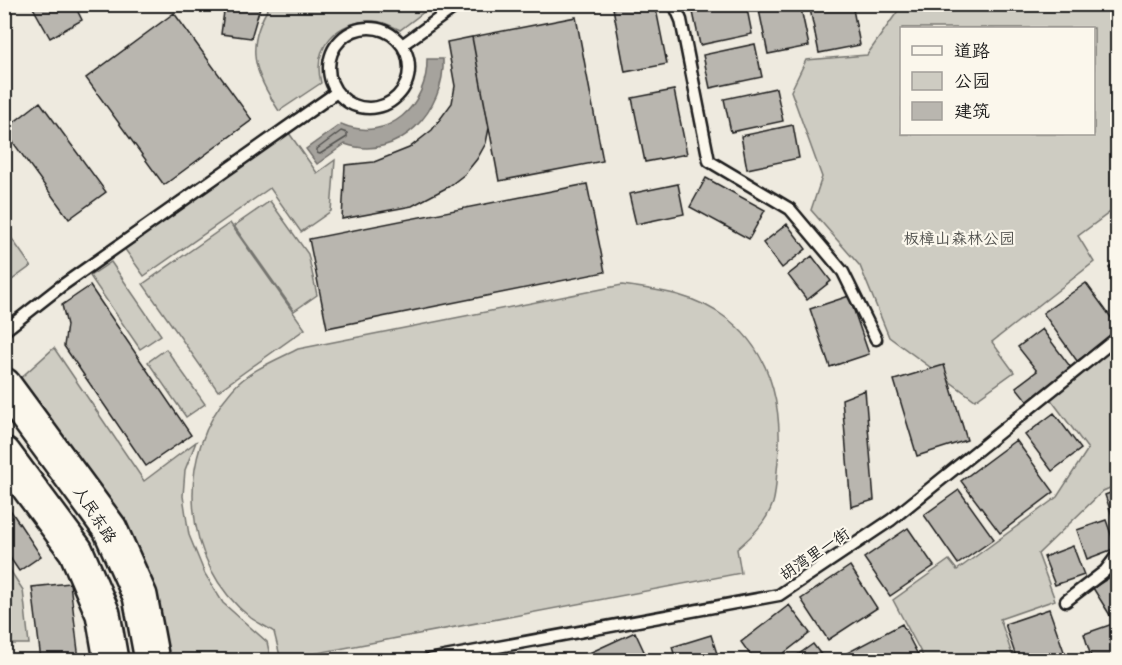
<svg xmlns="http://www.w3.org/2000/svg" width="1122" height="665" font-family="Mali,'LXGW WenKai TC',sans-serif">
  <rect width="100%" height="100%" fill="#eeeadf"/>
  <filter id="ink" filterUnits="userSpaceOnUse"><feTurbulence type="fractalNoise" baseFrequency=".0167" numOctaves="2"/><feDisplacementMap in="SourceGraphic" scale="12" xChannelSelector="R" yChannelSelector="G"/><feConvolveMatrix kernelMatrix="1 2 1 2 8 2 1 2 1" color-interpolation-filters="sRGB"/></filter>
  <g filter="url(#ink)">
    <path fill="#ceccc2" stroke="#75746f" stroke-width="1.5" fill-rule="evenodd" d="M270,5V4L433,5L400,30C392,26 383,21 373,21C337,21 312,46 321,83L279,111C254,72 244,47 270,5Z
      M902,5H1117V207L1078,236L1094,262L992,342L1014,372L975,400L889,337L860,266L811,210L822,177L791,91L806,60L867,55ZM902,28H1094V134H902Z
      M289,133L317,173L335,160L331,211L301,232L270,188L144,276L124,248Z
      M270,201L308,254L317,295L294,311L234,226Z
      M230,223L305,329L218,391L143,284Z
      M5,229L31,266L5,285H4Z
      M111,262L161,335L140,349L90,276Z
      M622,285C661,290 697,295 729,320C775,357 784,416 777,471C776,481 776,493 773,503C766,523 752,536 737,549L741,573L281,660L274,632C267,627 258,623 251,618C181,563 174,455 232,390C248,371 276,360 298,349Z
      M1117,341V485L1103,491L1038,554L1055,600L1000,619L1014,660H925L893,600L949,560L957,570L1057,497L1088,449L1049,397Z
      M54,348L144,481L196,442L185,470L183,496L189,535L205,574L223,603L267,642L271,660H161L15,383Z
      M166,349L205,404L186,417L148,362Z
      M4,561L23,590L29,644H5Z"/>
    <path fill="#a6a39d" stroke="#6f6d69" stroke-width="1.5" d="M427,59H443C446,109 398,163 345,144L317,164L306,149L341,124C388,144 428,105 427,59Z"/>
    <g fill="none" stroke-linecap="round" stroke-linejoin="round">
      <path stroke="#535250" stroke-width="1.5" d="M341,131L347,133V137L320,154L317,153V149Z"/>
    </g>
    <path fill="#b9b6af" stroke="#1c1c1c" stroke-width="1.5" d="M31,4H74L82,20L50,38Z
      M225,4H261L251,38L221,34Z
      M629,4H655L667,64L625,72L613,8Z
      M728,4H746L752,34L700,45L693,12Z
      M800,4L809,46L768,54L758,5Z
      M809,4H852L860,45L819,53Z
      M174,13L252,120L164,185L86,78Z
      M576,17L603,161L499,181L472,37Z
      M472,37L489,128L486,143L477,159L465,174L448,187L412,206L342,219L345,165L374,162L409,148L432,130L452,103L455,86L447,42Z
      M755,44L762,77L710,88L703,55Z
      M776,88L783,121L731,132L724,99Z
      M674,90L687,154L645,162L632,98Z
      M40,102L106,192L69,219L4,130Z
      M793,125L799,158L747,169L741,136Z
      M706,178L765,210L749,239L690,207Z
      M587,184L605,272L327,328L309,239Z
      M678,184L684,214L636,224L629,194Z
      M787,224L806,249L782,268L763,243Z
      M812,256L831,281L807,300L788,275Z
      M1118,262V281L1109,268Z
      M1086,283L1118,327V332L1077,361L1043,313Z
      M90,286L191,435L146,466L64,346L67,325L62,305Z
      M849,296L869,354L830,367L810,309Z
      M1042,329L1072,369L1028,402L1016,387L1037,371L1018,347Z
      M944,365L967,440L917,456L894,380Z
      M865,390L874,500L851,507L842,399Z
      M1054,413L1081,449L1052,471L1025,435Z
      M1016,440L1054,492L1000,533L961,481Z
      M959,490L994,539L958,564L924,515Z
      M1118,490V523L1115,524L1105,495Z
      M7,505L41,556L19,571L4,549V506Z
      M1106,520L1116,548L1087,559L1077,530Z
      M908,528L934,566L890,596L864,558Z
      M1073,546L1084,575L1055,585L1044,557Z
      M850,566L877,608L828,640L801,599Z
      M1118,572V618L1113,620L1093,588Z
      M70,583L79,660H41L32,587Z
      M789,605L810,633L775,660H754L741,642Z
      M1049,609L1067,660H1017L1005,624Z
      M1118,622V660H1092L1084,634Z
      M902,624L918,655L907,660H851L847,653Z
      M635,632L648,660H574Z
      M711,635L719,660H676L672,647Z
      M813,644L825,660H793L792,659Z"/>
    <g fill="none" stroke-linecap="round" stroke-linejoin="round">
      <defs>
        <path id="service" d="M674,4L681,20L709,161L790,209L843,272L876,339
          M329 68a40 40 0 1 1 80 0a40 40 0 1 1-80 0Z
          M402,45L459,4
          M4,331L60,287L337,92
          M1066,601L1105,571L1118,554
          M428,660L779,595L891,520L1118,337"/>
        <path id="primary" d="M4,385L110,529L140,596L152,660
          M4,454L76,551L103,614L111,660"/>
      </defs>
      <use href="#service" stroke="#1c1c1c" stroke-width="15"/>
      <use href="#primary" stroke="#1c1c1c" stroke-width="38"/>
      <use href="#service" stroke="#fbf7ec" stroke-width="10"/>
      <use href="#primary" stroke="#fbf7ec" stroke-width="33"/>
    </g>
  </g>
  <g text-anchor="middle" dominant-baseline="central" stroke-width="4.5" stroke-linejoin="round" paint-order="stroke">
    <g font-size="16" fill="#51514e" stroke="#fbf7ec">
      <text x="959" y="237">板樟山森林公园</text>
    </g>
    <g font-size="16" fill="#1c1c1c" stroke="#fbf7ec">
      <text transform="translate(96 514) rotate(57)">人民东路</text>
      <text transform="translate(814 553) rotate(-34)">胡湾里一街</text>
    </g>
  </g>
  <rect width="1122" height="665" fill="none" stroke="#fbf7ec" stroke-width="24"/>
  <rect x="12" y="12" width="1098" height="641" fill="none" stroke="#1c1c1c" stroke-width="2" filter="url(#ink)"/>
  <rect x="900" y="27" width="195" height="108" fill="#fbf7ec" stroke="#a29f99" stroke-width="1.5"/>
  <rect x="912" y="46" width="30" height="9" fill="#fbf7ec" stroke="#a29f99" stroke-width="1.5"/>
  <text x="954" y="57" font-size="18" fill="#1c1c1c">道路</text>
  <rect x="912" y="72" width="30" height="18" fill="#ceccc2" stroke="#a29f99" stroke-width="1.5"/>
  <text x="954" y="87" font-size="18" fill="#1c1c1c">公园</text>
  <rect x="912" y="102" width="30" height="18" fill="#b9b6af" stroke="#a29f99" stroke-width="1.5"/>
  <text x="954" y="117" font-size="18" fill="#1c1c1c">建筑</text>
</svg>
